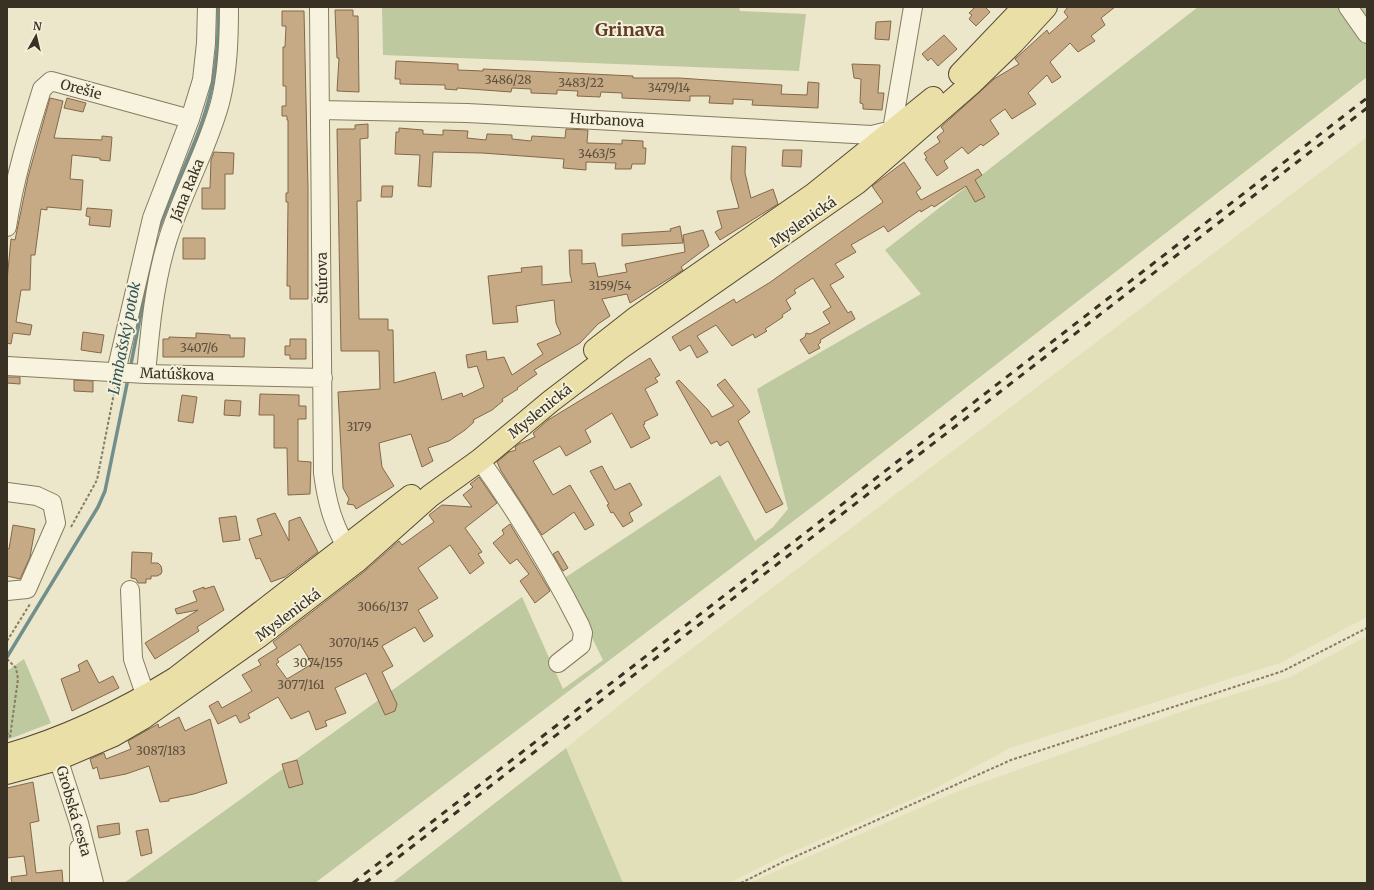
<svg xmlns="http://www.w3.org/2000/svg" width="1374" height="890" font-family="Merriweather,serif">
  <rect width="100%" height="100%" fill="#ece7cb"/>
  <path fill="#e1e0b9" d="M1367,137V617L1280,663L1010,748L927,793L781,857L729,883H623L566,748L665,669Z
    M1367,636V883H749L958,791L1200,705L1290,677Z"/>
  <path fill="#bec9a0" d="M382,7H739L740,11L806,14L799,71L383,55Z
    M1198,7H1367V77L833,491L315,883H124L522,597L563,689L603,660L563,579L720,475L755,541L773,527L788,509L757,389L921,294L885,250Z
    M24,659L51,723L7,740V671Z
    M566,748L623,883H392Z"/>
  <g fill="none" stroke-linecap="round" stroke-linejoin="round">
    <path stroke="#728f8c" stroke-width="3.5" d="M158,231C175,183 202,136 212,86C217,60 219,33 218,7
      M130,369L152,257
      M7,657L98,507L105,491L128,379"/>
  </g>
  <path fill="#c6a985" stroke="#846948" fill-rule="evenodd" d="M975,7H985L990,12L976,26L969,19L972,15L969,13Z
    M1068,7H1115L1101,18L1105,25L1091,36L1095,41L1078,52L1070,43L1050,62L1061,77L1052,83L1047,75L1028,93L1036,104L1012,119L1005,109L990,120L999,134L983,146L981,144L968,154L962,147L944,161L948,168L937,176L925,159L927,158L924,153L940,142L937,137L944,131L941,127L994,79L1019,64L1015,59L1047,30L1049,34L1068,17L1064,12Z
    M335,10H353V16H358L359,92L337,91L339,58H337Z
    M282,11H304L308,188V299H290V286H287L288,202H286V193H288V120H287V116H282V106H286V86H283V47H285L286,26H282Z
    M891,21L889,40L875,39L876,22Z
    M944,35L957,49L938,66L931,58L928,61L922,54Z
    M396,61L458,64V70L483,71V69L528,71L633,76V78H679L782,85L781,94L807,95L808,82L819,83L818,108L752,105L753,100L733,99V104L709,103L710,96H690V101L622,98V93L601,92L600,97L577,96L578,91L557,90V94L531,93V89L512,88L511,92L457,88V90L445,89V85L400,84V79H395Z
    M852,64L880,65L878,93H884L882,110L863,109V104L860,103L861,79L854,78Z
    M50,98L63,101L54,138L102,140V136L112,137L110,161L100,160V158L72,155L70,179L83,180L81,210L47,207V210L41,209L35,255H31L30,290H21L16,322L32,325L30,335L13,333L11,344L7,343V280L11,239L15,240L28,177Z
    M67,98L86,103L83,112L64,108Z
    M368,124V138L360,139L361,201H357L359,319H388V330H393L394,383L435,372L442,400L462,393L463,397L484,387L477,366L468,368L466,355L486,351L487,360L504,357L512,375L543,354L537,344L561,334L556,323L554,300L516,306L518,322L493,324L488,276L522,272L521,268L542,266V285L572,282L570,274L569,250H582V264L595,263L598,277L627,272L625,264L685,252L683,235L703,230L709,246L681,267L683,270L630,303L627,294L602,299L610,316L598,324L580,343L534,370L537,374L517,388L518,389L502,399L503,401L492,410L473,420L474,422L465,430L449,441L428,448L433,461L422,467L411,434L379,443L382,467L394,486L356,509L354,505L347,504L349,499L343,488L338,392L380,389L379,351H341L337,129H355V125Z
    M399,128L423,130V134L443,135V130L468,131L467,138L486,140L487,134L512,135V139L531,141L532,136L565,138L566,129L588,130L587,143L622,144V140L643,141V148H646L645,164H632L631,169H615L616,163L586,162V170L563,168L564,159L482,153L433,152L431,187L418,186L420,155L395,154L396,132H399Z
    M732,146L746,147L745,173L751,198L773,189L778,204L720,240L715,232L722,228L717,211L739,208L731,179Z
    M783,150H802L801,167L782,166Z
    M214,152L234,153L233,174H225V209H202V188H210L211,160Z
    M904,162L921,188L916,192L921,200L978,169L982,175L975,180L985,197L975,202L966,186L934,207L932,205L921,212L920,210L888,232L884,226L851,245L856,252L835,264L844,277L830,285L848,313L851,311L855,319L820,340L821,342L818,345L820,348L809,354L800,340L805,337L806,333L810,334L830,323L823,312L831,307L813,278L794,290L796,293L786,300L791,309L782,315L783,317L765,329L767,331L755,338L753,334L732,346L716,325L697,336L708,352L697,358L690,345L680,351L672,337L734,299L736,303L769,283L883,202L872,186Z
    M382,186H393L392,197H381Z
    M87,208L112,210L110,227L89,225L90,217L86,216Z
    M680,226L683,243L622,246V234L671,231L670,229Z
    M183,238H205V259H183Z
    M83,332L104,335L101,353L81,350Z
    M196,333L230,335V338H245L244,357H163V339H169V337L196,338Z
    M290,339H306V359H290V355H285V346H290Z
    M650,358L660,375L655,378L658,382L645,389L658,415L644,422L645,424L643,425L650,438L631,448L612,413L585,430L591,442L566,456L560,446L533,461L553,495L570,485L594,525L585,530L574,512L542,535L501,471L497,462L509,452L516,450L515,447L519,444L535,437L533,433L548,420Z
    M7,377H20V384L7,383Z
    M725,379L750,412L738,421L783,504L766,513L728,441L720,446L717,441L711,444L676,382L679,380L708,410L712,417L734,406L717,385Z
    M74,380L93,381V392L74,391Z
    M260,394L299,395V406H306V419H298V461L311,462L310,494L288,495L287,448H274V415H259Z
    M182,395L197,397L193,423L178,421Z
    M225,400L241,401L240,416L224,415Z
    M602,466L615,490L630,483L642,505L629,513L633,521L623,527L613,512L611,513L607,505L609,504L590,471Z
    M479,477L497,503L465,528L482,552L478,554L484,563L470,574L450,545L418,568L438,598L418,610L433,636L424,642L415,627L382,646L393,666L382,672L397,704L395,711L385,715L366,673L335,688L346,713L325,721L327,726L316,730L309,711L291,719L278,697L248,714L250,718L240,723L236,715L218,724L209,706L218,701L222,708L252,691L242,675L261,665L258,660L277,648L273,642L365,571L399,541L402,545L434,522L429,515L442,505L472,507L463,495L473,487L470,484ZM300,644L312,664L287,679L276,664L279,662L277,659Z
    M275,513L289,541V521L300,517L318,552L285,577L271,582L260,558L256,559L249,539L262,535L257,519Z
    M236,516L240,540L223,542L219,518Z
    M510,524L550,591L535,603L520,581L529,574L517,559L510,564L493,543L504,534L502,530Z
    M13,525L35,529L30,557L20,579L7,576V548L9,549Z
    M558,551L568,568L563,571L553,554Z
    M132,552L152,553L151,563H158L161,566L162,571L161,574L157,576H151V579H146V583H138L136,579L131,578Z
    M214,586L224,610L197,627L199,631L155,659L145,643L198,610L177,614L175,609L197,601L193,591L204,587V589Z
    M87,660L99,683L113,676L119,688L72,711L61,679L80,671L78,665Z
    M179,717L185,731L210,719L227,783L194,794L169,799V801L160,802L149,766L126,774L100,779L97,767L93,769L90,759L104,753L106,759L131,749L128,741L158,724L159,728Z
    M297,760L303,784L289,788L282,764Z
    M33,782L39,821L30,823L36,873L62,870L63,883H12L11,877L27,875L24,856L7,858V788Z
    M119,823L120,834L99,838L97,826Z
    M148,829L152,853L141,856L136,831Z"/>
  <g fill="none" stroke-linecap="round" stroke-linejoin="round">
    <defs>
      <path id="minor" d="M319,7L323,473C327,503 334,531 353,556
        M1348,7L1367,34
        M320,110L467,113L872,135L892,130L913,7
        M7,227C14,180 28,134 42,89L51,81L190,119
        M7,366L146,374L323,378
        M116,372L152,218L190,119L202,80L206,43L207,7
        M146,374C150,330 154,285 167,242C181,195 207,151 220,103C228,72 229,39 229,7
        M480,460C517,512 551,568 580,625L583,633L581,645L558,663
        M7,492L37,496L52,503L56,523L27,589L7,591
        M130,590L133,659L146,697
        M54,746L79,823L94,883
        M79,848V883"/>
      <path id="major" d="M960,74L1024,7
        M595,350L637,317L814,194L933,98
        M7,755C66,738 124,710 176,678L411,496
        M7,773L58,759L112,736L143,718L258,637L357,561L430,496L480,460L551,401L619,349L857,183L972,83L1013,43L1046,7"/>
    </defs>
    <use href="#minor" stroke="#877b60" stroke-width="20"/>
    <use href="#major" stroke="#564934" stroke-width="24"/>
    <path stroke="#877b60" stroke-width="2" stroke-dasharray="3 2" stroke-linecap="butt" d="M71,527L97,480L115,388
      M7,641L30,604
      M7,659L16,668L18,679L10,737
      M7,732L9,737
      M741,883L781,863L1011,760L1283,671L1367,628"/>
    <use href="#minor" stroke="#f7f3de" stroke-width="18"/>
    <use href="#major" stroke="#eadfa7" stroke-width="22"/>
    <path stroke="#393123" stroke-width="3" stroke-dasharray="7 7" stroke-linecap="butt" d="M353,883L1367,98
      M365,883L1367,108"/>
  </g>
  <g text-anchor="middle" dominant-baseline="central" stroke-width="4" stroke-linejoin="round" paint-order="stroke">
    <g font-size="12" fill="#5c4f3c">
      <text x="508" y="79">3486/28</text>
      <text x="581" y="82">3483/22</text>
      <text x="669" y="87">3479/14</text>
      <text x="597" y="153">3463/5</text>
      <text x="610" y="285">3159/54</text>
      <text x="199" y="347">3407/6</text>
      <text x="359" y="426">3179</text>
      <text x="383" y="606">3066/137</text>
      <text x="354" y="642">3070/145</text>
      <text x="318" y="662">3074/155</text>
      <text x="301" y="684">3077/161</text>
      <text x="161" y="750">3087/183</text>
    </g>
    <g font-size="14" fill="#393123" stroke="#f4f0da">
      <text transform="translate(81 89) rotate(15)">Orešie</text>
      <text transform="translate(607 120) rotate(3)">Hurbanova</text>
      <text transform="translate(187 190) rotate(-68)">Jána Raka</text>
      <text transform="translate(803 222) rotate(-35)">Myslenická</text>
      <text transform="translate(322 278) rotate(-91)">Štúrova</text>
      <text transform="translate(177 374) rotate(2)">Matúškova</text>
      <text transform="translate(540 411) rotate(-39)">Myslenická</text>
      <text transform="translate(288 615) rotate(-37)">Myslenická</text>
      <text transform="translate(74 811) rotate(74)">Grobská cesta</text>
    </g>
    <g font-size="15" font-style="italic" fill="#335558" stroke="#f4f0da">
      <text transform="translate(124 338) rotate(-79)">Limbašský potok</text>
    </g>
    <g font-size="18" font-weight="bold" fill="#623b26" stroke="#f4f0da">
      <text x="630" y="29">Grinava</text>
    </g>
  </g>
  <rect width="1374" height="890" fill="none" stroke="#393123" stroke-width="16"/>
  <g transform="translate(36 36) rotate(8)" stroke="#f4f0da" stroke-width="3" paint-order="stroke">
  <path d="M0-3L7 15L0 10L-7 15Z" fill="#393123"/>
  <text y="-6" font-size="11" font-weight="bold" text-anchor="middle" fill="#393123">N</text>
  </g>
</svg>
